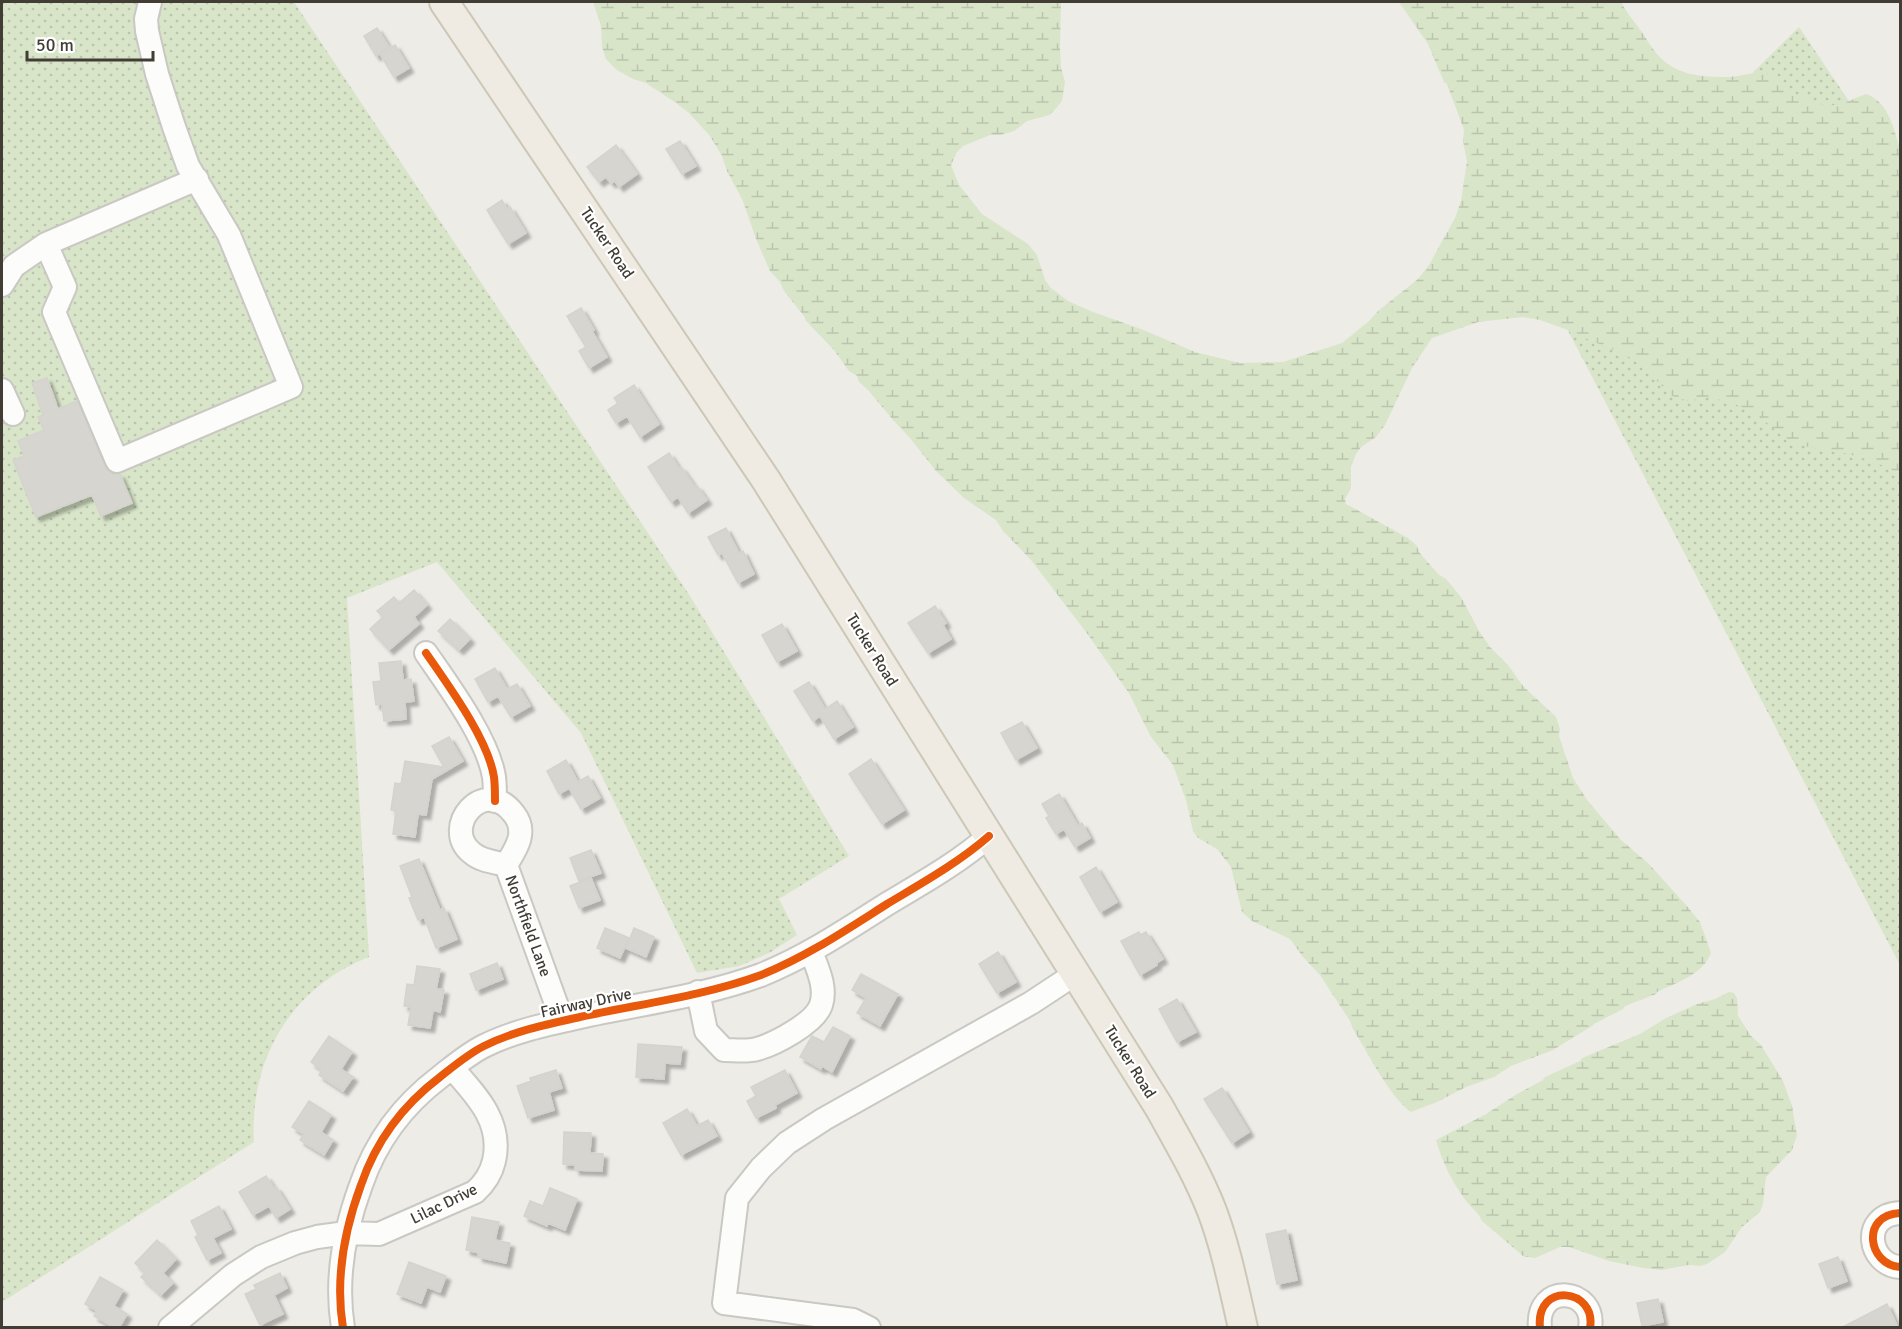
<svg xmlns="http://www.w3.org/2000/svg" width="1902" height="1329" font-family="Signika,sans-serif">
  <defs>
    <pattern id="green-dots" width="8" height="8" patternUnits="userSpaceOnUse" patternTransform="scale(1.5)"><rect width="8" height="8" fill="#d9e5c9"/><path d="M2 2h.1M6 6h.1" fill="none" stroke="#bbc5ad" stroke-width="1.8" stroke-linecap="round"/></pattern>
    <pattern id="wetland-marsh" width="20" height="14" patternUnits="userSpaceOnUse" patternTransform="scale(1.5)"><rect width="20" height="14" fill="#d9e5c9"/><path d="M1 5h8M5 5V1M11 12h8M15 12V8" fill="none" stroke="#bbc5ad"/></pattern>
    <filter id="shadow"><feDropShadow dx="4.5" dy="4.5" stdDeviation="1.5" flood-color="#0004"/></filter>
  </defs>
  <rect width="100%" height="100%" fill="#edece7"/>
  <path fill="url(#green-dots)" d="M2,2H294L688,593L849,856L779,899L797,935L769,953L739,966L697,973L581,733L437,562L347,598L369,957C291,987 249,1060 254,1142L2,1302Z
    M1799,27L1900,177V965L1542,281Z"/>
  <path fill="url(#wetland-marsh)" d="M593,2H1061L1060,47L1061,67L1065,82L1062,101L1050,115L1027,121L1014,131L1001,135H990L963,146L957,152L951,165L959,185L982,214L1028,244L1037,255L1045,280L1051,288L1068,301L1093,312L1141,329L1195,352L1240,363L1283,362L1342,343L1369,321L1378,311L1418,279L1429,265L1455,218L1461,201L1467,161L1463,141L1464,130L1447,84L1444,82L1428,44L1399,2H1621C1628,16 1639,26 1647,40C1666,72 1689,77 1725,77C1739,77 1753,71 1767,74C1780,77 1786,87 1797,95C1800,97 1805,98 1809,100C1834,111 1842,103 1866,94C1889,102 1893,128 1900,148V474L1873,461L1848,454L1798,445L1781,435L1759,416L1737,405L1710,397L1688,401L1672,396L1639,363L1624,354L1582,337L1579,334L1540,320L1523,317L1478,322L1432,338L1412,368L1385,425L1376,437L1361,447L1356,454L1351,467V488L1345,499L1346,504L1408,538L1417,546L1419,552L1438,574L1446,579L1461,597L1479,631L1490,647L1508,665L1523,686L1556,717L1560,729L1559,736L1573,778L1587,800L1621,840L1649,864L1686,905L1700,922L1711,953C1702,975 1678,982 1657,992L1656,994L1625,1006L1623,1009L1594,1024L1592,1026L1553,1050L1511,1066L1494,1077L1466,1087L1437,1102L1411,1112C1389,1096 1368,1053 1353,1029L1350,1021L1320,975L1303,957L1290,939L1252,921L1242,912L1231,867L1217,849L1198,838L1193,831L1186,800L1173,765L1151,737L1130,695L1089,636L1031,560L1003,531L996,520L964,498L936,471L910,438L893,420L868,390L859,382L857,376L849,371L834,350L806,321L804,316L784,291L780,282L770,271L756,239L743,201L727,171L722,156L710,136L689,113L676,103L646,83L633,79L617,70L606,59L602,47L601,26Z
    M1729,992L1734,993L1737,998L1738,1016L1751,1036L1761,1045L1783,1081L1792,1106L1797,1135L1792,1150L1766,1177L1763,1204L1760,1212L1742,1227L1725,1252L1707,1264L1700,1266L1689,1265L1661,1270L1643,1268L1609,1261L1569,1247H1560L1535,1258L1523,1256L1482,1221C1478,1211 1469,1206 1464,1198C1451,1180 1442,1161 1436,1140L1486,1114L1517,1094L1543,1080L1545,1077L1580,1061L1582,1058L1640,1034L1666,1018L1697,1004L1715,999Z"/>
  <path fill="#d6d5d0" stroke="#d5d3cd" stroke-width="1.5" filter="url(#shadow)" d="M377,28L389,47L376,56L364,36Z
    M395,45L409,68L394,77L380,54Z
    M680,141L696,166L682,174L666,149Z
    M616,145L637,174L619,187L615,181L611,183L606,177L599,182L587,167Z
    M502,200L507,209L510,207L526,233L508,244L487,210Z
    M581,308L594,330L592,331L607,357L589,368L579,351L586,347L567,316Z
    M47,378L58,409L77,401L105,466L113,475L120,474L132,503L101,516L92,495L36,517L13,460L24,456L18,441L44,430L38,417L43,415L32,383Z
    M634,385L659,424L640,437L627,416L616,423L608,410L618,403L614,398Z
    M669,453L679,468L681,467L695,487L697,486L707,500L688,513L678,497L671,502L648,467Z
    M726,528L739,553L743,551L754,574L738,583L722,553L718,555L708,537Z
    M414,590L427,605L414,617L419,624L389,650L370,629L383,617L377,611L394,597L399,603Z
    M935,606L946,623L943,625L951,639L928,653L908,623Z
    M450,619L470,639L459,650L438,631Z
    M782,624L797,651L777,662L762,635Z
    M401,661L403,680L411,679L414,701L405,702L406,719L384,721L382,704L376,705L373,682L381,681L379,663Z
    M495,668L507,689L517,684L530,706L511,717L498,696L488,702L475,679Z
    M809,682L825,709L837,701L853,727L834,739L820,716L813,721L794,691Z
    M1022,722L1037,748L1016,760L1001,733Z
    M449,737L463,761L432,779L426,815L418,814L415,837L393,834L396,811L391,810L395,783L401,784L405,761L444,767L432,746Z
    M871,759L904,810L882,824L849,774Z
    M566,760L578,782L588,776L600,798L581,809L569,788L559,794L547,771Z
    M1059,794L1078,826L1082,823L1090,838L1075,847L1064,829L1056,834L1046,818L1049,816L1042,804Z
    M591,850L601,873L579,881L570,858Z
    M419,859L440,910L444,908L457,939L436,948L424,917L418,920L409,898L412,897L400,866Z
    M1096,867L1117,902L1100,912L1080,877Z
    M591,878L600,900L579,908L570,886Z
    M605,928L629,938L620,958L597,948Z
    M634,928L654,937L646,957L626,948Z
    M1139,932L1140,935L1146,932L1163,959L1156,963L1157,965L1140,975L1121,941Z
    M998,952L1016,982L997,993L979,964Z
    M497,963L503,979L476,990L470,974Z
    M417,966L440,969L436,989L444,990L440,1012L433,1010L430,1028L408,1025L411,1007L404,1006L407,984L414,985Z
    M861,974L898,994L880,1026L857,1013L866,998L852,990Z
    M1177,999L1196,1032L1177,1042L1159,1009Z
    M833,1027L850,1036L832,1072L822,1066L821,1069L800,1057L812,1036L824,1042Z
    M329,1036L352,1052L341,1069L353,1077L343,1091L319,1075L322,1070L311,1062Z
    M638,1044L682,1047L680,1064L665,1063L664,1079L636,1077Z
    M556,1070L562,1088L549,1092L554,1110L528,1118L517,1086L531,1081L530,1078Z
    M785,1070L797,1093L775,1105L776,1108L756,1118L747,1101L756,1096L751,1087Z
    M1222,1088L1249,1132L1232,1143L1204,1099Z
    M309,1101L331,1115L321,1132L333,1140L324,1155L300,1140L304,1134L292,1127Z
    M687,1109L697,1126L708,1120L717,1136L681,1155L663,1123Z
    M564,1132L591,1133L590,1153L603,1154L602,1171L575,1170V1165L563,1164Z
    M266,1176L274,1188L276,1187L290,1209L276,1218L269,1206L253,1215L239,1192Z
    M550,1188L577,1199L565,1230L548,1223L547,1226L524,1216L530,1201L543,1206Z
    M219,1206L231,1229L213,1238L221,1253L207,1260L195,1237L198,1235L191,1221Z
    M472,1217L499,1222L495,1240L510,1243L506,1263L478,1257L479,1253L466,1250Z
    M1286,1230L1297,1280L1277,1284L1266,1234Z
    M157,1240L176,1259L163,1273L173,1283L161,1295L141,1277L145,1273L135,1263Z
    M1838,1257L1847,1281L1828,1288L1819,1264Z
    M409,1262L446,1276L440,1292L427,1287L421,1303L397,1294Z
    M280,1273L287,1288L274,1295L283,1314L260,1325L245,1294L256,1289L254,1285Z
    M100,1277L123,1290L114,1306L127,1314L119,1328H115L94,1316L97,1311L85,1304Z
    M1658,1299L1663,1322L1642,1326L1637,1303Z
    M1887,1304L1898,1328H1841Z"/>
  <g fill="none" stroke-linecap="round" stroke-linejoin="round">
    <defs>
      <path id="minor" d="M150,2L146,19L147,31L157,74L174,127L188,166L229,235L291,387L117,461L54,312L65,287L46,244L197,179
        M2,285L14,266L46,244
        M2,390L13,414
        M426,653C448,685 488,739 494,777C495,785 495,793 495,801
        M506,865C516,849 528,832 514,814C484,774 440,828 472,853C481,861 495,862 506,865L562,1020
        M698,992L706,1031L724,1050C734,1050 747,1052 757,1049C775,1044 815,1023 821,1005C827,987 817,968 811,951
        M1900,1213C1860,1215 1868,1265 1900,1267
        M170,1328L233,1275L261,1257L295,1243L317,1237L346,1233L379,1234L475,1192C485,1183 491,1174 494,1161C503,1122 476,1095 452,1068
        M343,1328C335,1279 344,1231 361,1185C376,1141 403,1105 440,1077C454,1066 468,1054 484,1046C514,1031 548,1024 580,1017C639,1004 704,996 761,975C806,957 846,930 887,904C922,883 958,863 989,836
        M869,1328L853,1320L724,1303L737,1198L761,1168L787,1143L824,1119L1031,1003L1075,974
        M1540,1328C1535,1281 1597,1288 1590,1328"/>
      <path id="major" d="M444,2L766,480L1159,1107C1178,1141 1198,1175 1212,1211C1226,1248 1234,1289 1243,1328"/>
    </defs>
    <use href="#minor" stroke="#c9c8c3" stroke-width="26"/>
    <use href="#major" stroke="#cdc7b7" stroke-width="32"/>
    <use href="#minor" stroke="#fcfcfb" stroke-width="22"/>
    <use href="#major" stroke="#efebe3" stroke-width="28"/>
    <defs>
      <path id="cycleway" d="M426,653C448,685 488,739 494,777C495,785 495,793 495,801
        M1900,1213C1860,1215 1868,1265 1900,1267
        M343,1328C335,1279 344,1231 361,1185C376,1141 403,1105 440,1077C454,1066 468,1054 484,1046C514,1031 548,1024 580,1017C639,1004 704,996 761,975C806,957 846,930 887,904C922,883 958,863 989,836
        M1540,1328C1535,1281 1597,1288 1590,1328"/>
    </defs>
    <use href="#cycleway" stroke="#fff" stroke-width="11"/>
    <use href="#cycleway" stroke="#e8590c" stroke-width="8"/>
  </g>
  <g text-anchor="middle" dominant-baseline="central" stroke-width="4.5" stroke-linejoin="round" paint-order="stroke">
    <g font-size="16" fill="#413d35" stroke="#fff">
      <text transform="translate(607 243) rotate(56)">Tucker Road</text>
      <text transform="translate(872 650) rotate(58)">Tucker Road</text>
      <text transform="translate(528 926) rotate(70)">Northfield Lane</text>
      <text transform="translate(586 1003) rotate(-12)">Fairway Drive</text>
      <text transform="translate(1130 1062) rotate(58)">Tucker Road</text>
      <text transform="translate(444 1204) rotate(-26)">Lilac Drive</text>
    </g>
  </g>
  <rect width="1902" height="1329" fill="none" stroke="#413d35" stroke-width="6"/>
  <path d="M27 51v9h126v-9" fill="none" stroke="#413d35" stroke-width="3"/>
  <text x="36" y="51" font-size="18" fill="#413d35" stroke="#ffffff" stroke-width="4.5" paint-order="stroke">50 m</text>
</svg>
